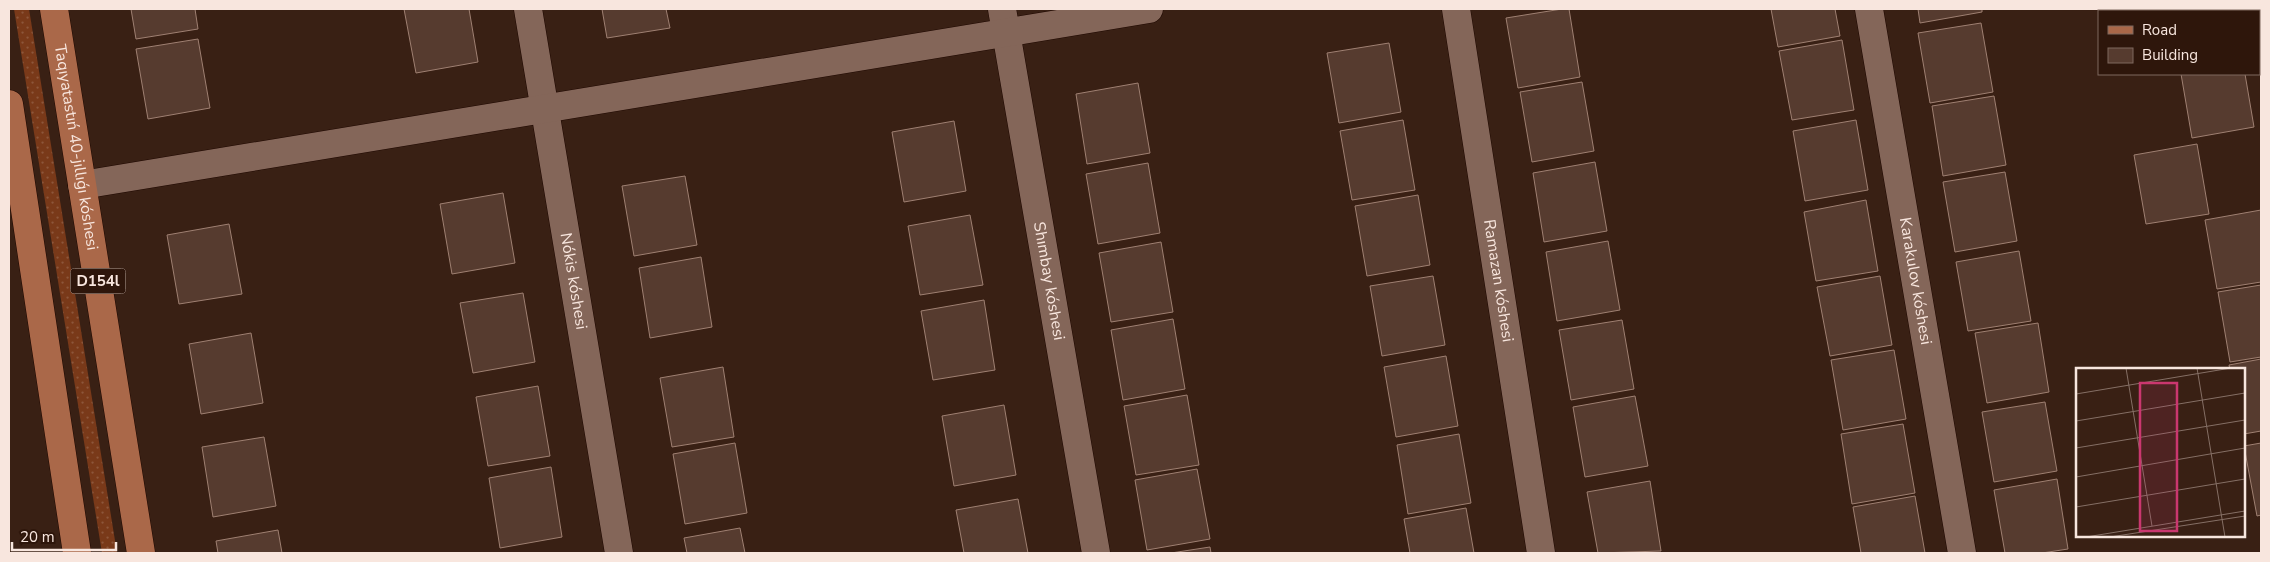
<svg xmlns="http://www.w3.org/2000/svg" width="2270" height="562" font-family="'Nunito Sans',sans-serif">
  <defs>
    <pattern id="grass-dots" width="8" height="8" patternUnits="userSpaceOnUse" patternTransform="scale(1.25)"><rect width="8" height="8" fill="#793919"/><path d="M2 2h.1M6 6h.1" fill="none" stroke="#8d563a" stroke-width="1.8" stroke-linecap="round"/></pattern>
  </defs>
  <rect width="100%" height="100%" fill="#392014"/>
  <path fill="url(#grass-dots)" d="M14,9H29L117,553H102Z"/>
  <path fill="#563b2f" stroke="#9f8072" d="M131,9H195L198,29L136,39Z
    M404,9H469L478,62L416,73Z
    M602,9H666L670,28L607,38Z
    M1562,9H1569L1580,77L1518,88L1506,18Z
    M1771,9H1835L1840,36L1778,47Z
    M1918,9H1982V12L1920,23Z
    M2171,9H2236V11H2172Z
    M1981,23L1993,92L1930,103L1918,33Z
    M198,39L210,108L148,119L136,49Z
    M1842,40L1854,110L1792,120L1779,51Z
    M1389,43L1401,112L1339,123L1327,53Z
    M2181,74H2245L2254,127L2192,138Z
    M1582,82L1594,151L1532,162L1520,92Z
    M1138,83L1150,153L1087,164L1076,94Z
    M1994,96L2006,165L1943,176L1932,106Z
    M1403,120L1415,190L1352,200L1340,131Z
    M1856,120L1868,190L1805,201L1793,131Z
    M954,121L966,191L904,202L892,132Z
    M2197,144L2209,214L2146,224L2134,155Z
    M1595,162L1607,231L1544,242L1533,173Z
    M1148,163L1160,233L1098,244L1086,174Z
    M2005,172L2017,241L1955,252L1943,182Z
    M685,176L697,245L634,256L622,186Z
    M503,193L515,263L452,274L440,204Z
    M1418,195L1430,265L1367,276L1355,206Z
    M1866,200L1878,271L1816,281L1804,212Z
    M2261,210V282L2217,289L2205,220Z
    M970,215L983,285L920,295L908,226Z
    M229,224L242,294L179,304L167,235Z
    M1608,241L1620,310L1557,321L1546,252Z
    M1161,242L1173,312L1111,322L1099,253Z
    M2019,251L2031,321L1968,331L1956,262Z
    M701,257L712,327L650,338L639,268Z
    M1433,276L1445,345L1382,356L1370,286Z
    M1880,276L1892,345L1830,356L1817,287Z
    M2261,285V357L2230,362L2218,292Z
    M523,293L535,362L473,373L460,303Z
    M984,300L995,370L933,380L921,311Z
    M1173,319L1185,389L1123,400L1111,330Z
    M1622,320L1634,389L1571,400L1559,330Z
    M2038,323L2049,392L1987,403L1975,333Z
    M251,333L263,403L201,414L189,344Z
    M1894,350L1906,419L1843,430L1831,360Z
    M1446,356L1458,426L1396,437L1384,367Z
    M2261,359V431L2244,434V370H2230L2229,365Z
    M723,367L734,437L672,447L660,378Z
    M538,386L550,456L488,466L476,397Z
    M1187,395L1199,465L1136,475L1124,406Z
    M1635,396L1648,466L1585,477L1573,407Z
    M2045,402L2057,471L1994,482L1982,412Z
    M1004,405L1016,475L954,486L942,416Z
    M1903,424L1915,493L1852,504L1841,434Z
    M1459,434L1471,503L1408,514L1397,445Z
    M264,437L276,506L213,517L202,447Z
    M735,443L747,513L685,524L673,454Z
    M2261,443V515L2257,516L2244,446Z
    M551,467L562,537L500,548L489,478Z
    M1197,469L1210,539L1147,550L1135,480Z
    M2057,479L2068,549L2042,553H2005L1994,490Z
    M1650,481L1661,551L1598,553L1587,492Z
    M1915,496L1925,553H1861L1853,507Z
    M1018,499L1028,553H964L956,510Z
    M1466,508L1474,553H1410L1404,519Z
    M740,528L745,553H687L684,538Z
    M278,530L282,553H218L216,541Z
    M1210,547L1211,553H1171Z"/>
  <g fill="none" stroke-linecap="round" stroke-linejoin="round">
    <defs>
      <g id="minor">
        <path id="s1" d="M528,9L619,553"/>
        <path id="s2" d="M1002,9L1096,553"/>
        <path id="s3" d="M1456,9L1541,553"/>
        <path id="s4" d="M1869,9L1962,553"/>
        <path d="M82,185L1149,9"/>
      </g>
      <g id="major">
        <path id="s5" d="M54,9L141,553"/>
        <path d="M9,104L77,553"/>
      </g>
    </defs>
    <use href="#minor" stroke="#1f0801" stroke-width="29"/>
    <use href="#major" stroke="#1f0801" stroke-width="29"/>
    <use href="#minor" stroke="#846659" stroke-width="28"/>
    <use href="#major" stroke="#aa6849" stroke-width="28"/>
  </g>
  <g text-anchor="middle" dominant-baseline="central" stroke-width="5" stroke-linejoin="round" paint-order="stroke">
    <rect fill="#2e160b" stroke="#bba89f" stroke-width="1" x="70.5" y="268.5" width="55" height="25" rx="4"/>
    <g font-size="15" font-weight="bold" fill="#f8e6de">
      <text x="98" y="281">D154l</text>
    </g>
    <g font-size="16" fill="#f8e6de" stroke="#2e160b">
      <text stroke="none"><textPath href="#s5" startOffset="140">Taqıyatastıń 40-jıllıǵı kóshesi</textPath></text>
      <text stroke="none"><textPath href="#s1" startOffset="276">Nókis kóshesi</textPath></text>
      <text stroke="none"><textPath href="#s2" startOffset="276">Shımbay kóshesi</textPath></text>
      <text stroke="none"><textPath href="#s3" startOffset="275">Ramazan kóshesi</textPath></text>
      <text stroke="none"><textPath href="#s4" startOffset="276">Karakulov kóshesi</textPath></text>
    </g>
  </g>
  <g transform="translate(2076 368)">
    <rect width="169" height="169" fill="#392014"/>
    <path fill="none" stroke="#856f65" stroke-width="1" d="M50,0L76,158M121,0L149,169M0,26L155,0M0,53L169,25M0,80L169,52M0,109L169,80M0,139L169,111M10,169L169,143M34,169L169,148"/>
    <path fill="#ca376f" fill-opacity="0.15" stroke="#ca376f" stroke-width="2.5" d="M64,15H101V163H64Z"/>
    <rect width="169" height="169" fill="none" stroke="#f8e6de" stroke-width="2.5"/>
  </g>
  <rect width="2270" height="562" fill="none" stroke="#f8e6de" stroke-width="20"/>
  <rect x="2098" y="10" width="162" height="65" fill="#2e160b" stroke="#7f695f"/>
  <rect x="2108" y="26" width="25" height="8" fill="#aa6849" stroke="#7f695f"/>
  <text x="2142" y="35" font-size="15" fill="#f8e6de">Road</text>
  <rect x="2108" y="48" width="25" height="15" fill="#563b2f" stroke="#7f695f"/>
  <text x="2142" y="60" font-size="15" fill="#f8e6de">Building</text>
  <path d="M12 542v8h104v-8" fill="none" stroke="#f8e6de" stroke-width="2.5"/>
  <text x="20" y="542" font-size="15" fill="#f8e6de" stroke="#2e160b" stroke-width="4" paint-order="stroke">20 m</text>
</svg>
